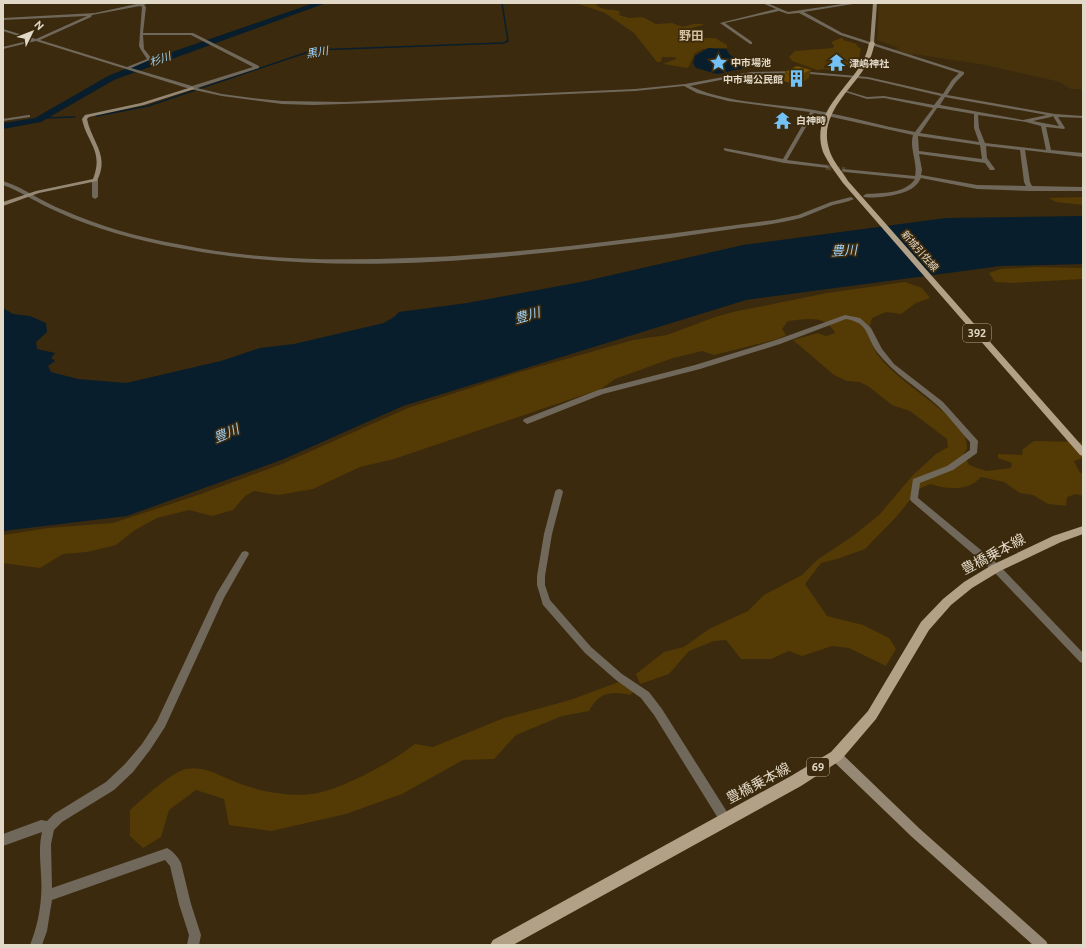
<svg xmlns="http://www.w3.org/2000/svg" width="1086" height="948" font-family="Ubuntu,'Noto Sans JP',sans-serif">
  <rect width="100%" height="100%" fill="#3b2a0d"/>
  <path fill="#47320c" d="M879,3H1083V89H1071L1060,82L985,65L914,54L911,56L894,50L899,48L877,40Z"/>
  <path fill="#543a04" d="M576,3H599L596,5C604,11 611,9 620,11L619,15L629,18L643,17L656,24L672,23L683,27L693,24H703V25L681,31L680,33L694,38H715L727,45V48L703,49L695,53L688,68L663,64L676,59L675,57H662L661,62H657L634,33L605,13Z
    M841,38H843V40L857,44L856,45L861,49L858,62L853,67L836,60L826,64V67L836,69L838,72L825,69L817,70L792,61L789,57L795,51L833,48L834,46L831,42Z
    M1083,197V205L1056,202L1049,198Z
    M1036,267L1083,268V279L1013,283L995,282L989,273L1001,269Z
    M905,282L922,288L930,298L916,303L901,314L886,312L872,318C871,322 869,328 869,333C870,370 948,403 965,437C966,440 967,445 967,449L964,453L969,465L986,471L1011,468L1012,463L998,458V454L1022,455L1023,449L1034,441L1083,442V458L1074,461L1079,471L1083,475V496L1076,494L1067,497L1066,506L1048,504L1033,495L1020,493L1004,482L981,477C968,492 946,489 930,484L919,489L897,516L865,549L840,558L821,563L805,584L827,616L863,625L889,638L896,649L886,666L849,648L832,646L802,656L789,651L771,659H741L726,640L714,641L689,651L669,674L640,684L636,674L664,652L684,647L709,629L748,611L764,595L802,575L817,560L853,536L879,515L913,475L936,454L948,447L947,439L910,411L892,405L868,386L859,382L847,381L834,375L793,340L818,333L826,336L835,333C826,314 805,319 788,321L782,329L786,335L778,339L714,355L702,351L673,358L615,379L601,389L394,459L360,467L313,489L278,495L254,491L245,496L233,510L212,516L189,510L157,518L135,530L116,545L87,552L63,554L40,568L3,563V535L48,528L113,523L198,495L282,464L408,408L520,372L633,340L667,335L715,317L733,312L827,293Z
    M619,682L634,691L630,695C611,691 599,692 589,711L562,716L516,735L494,759L463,760L402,794L346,814L271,831L229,825L224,799L196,790L169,810L161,837L143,848L130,836V810C141,800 173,771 186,769C206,765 222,778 241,784C263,792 294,798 318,793C346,787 392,762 415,744L433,747L504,718L570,700Z"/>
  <path fill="#081e2c" d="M708,48L726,49L730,55L742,61L745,66L741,69L717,74L696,68L693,63L695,56Z
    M1083,216V264L1001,266L746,300L403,406L284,459L127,516L3,531V308L13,314L30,316L46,323L47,332L36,342L37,349L55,353L51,358L55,361L48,366L51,372L78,379L126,383L221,361L260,348L294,344L384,323L394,317L399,312L467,303L581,282L743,245L946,218Z"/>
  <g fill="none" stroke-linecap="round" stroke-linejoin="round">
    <path stroke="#081e2c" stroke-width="1.5" d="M96,116L148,106L314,50L503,43L508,41L502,3
      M42,118L75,117"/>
    <path fill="#081e2c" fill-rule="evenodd" d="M314,3H326L114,80L41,122L3,129V123L35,118L108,76L140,63Z"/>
    <path stroke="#544429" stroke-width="5.5" stroke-dasharray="5.5 2.5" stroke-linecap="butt" d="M826,167L845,170"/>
    <path fill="#70685b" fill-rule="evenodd" d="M141,3H149L144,5L146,7L143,33H193L259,66V68L197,88L222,94L252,98L282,101L344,102L635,89L685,84L751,72L799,71L868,77L943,94L952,80L959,73L840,35L799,13L788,14L779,11L725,23L752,42V44H750L720,23L776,9L762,3H767L788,12L849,3H859L804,12L842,33L964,72V74L956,82L947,95L1055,114L1083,116V118L1058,117L1065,128L1064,129L1046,127L1051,150L1083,153V157L1025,150L1030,182L1032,186L1083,187V191H1030L977,189L921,178C919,181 918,184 915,186C906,195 877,199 864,197L863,196L866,194C882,193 905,194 915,179L845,172L842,170L843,169L915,176C918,163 909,148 913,135L814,113L787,160L826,165L829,167L828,168L784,163L726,151L724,150V148L783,159L810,112L728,101L697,93L684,86L635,91L374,103L313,105L282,104L222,96L190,89L36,41L3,49V47L31,40L3,31V29L36,39L87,16L3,20V18L95,13ZM140,6L142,7L139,46L141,50L147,59L127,67L40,40L91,17L92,15ZM143,35H191L253,67L192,86L131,68L152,59L144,49ZM799,73L868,79L941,96L934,105L884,96L867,97L844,90L842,91L867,99L884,98L933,108L915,132C882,126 848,116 814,110C773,103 729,104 690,86L751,74ZM945,97L950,98L1047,115L1023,120L940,105ZM937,108H939L974,114V128L979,142L920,133ZM978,115L1026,122L1041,126L1046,150L985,143L979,128ZM1053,116L1059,126L1033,121L1051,117ZM918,136L980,145L982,159L919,151ZM986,146L1020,150L1024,182L1026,186L977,185L921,175L922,170L919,154L985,163L990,170H994L995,169L987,158Z
      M28,115H30V117L3,121V119Z
      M95,178L98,180V197L95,199L92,197V180Z
      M3,181C25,188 42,202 63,210C99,226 138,237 177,244C253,260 331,261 409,258C531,254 653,236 774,220L798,215L831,202L851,197L854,199C848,202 840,203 833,205C822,209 812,214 801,218C781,223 761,226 740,228C717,231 694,235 671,238C509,258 341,279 179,248C139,241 95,229 58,212C39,204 22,192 3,185Z
      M845,315L860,318L871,328L882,349L894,364L943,402L978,441L977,453L953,470L920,483L918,498L999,565L1083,653V663L1080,662L993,571L911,501L910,499L913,479L947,466L970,450V442C959,430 949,416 937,405C917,387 894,374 877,352C865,336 870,323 846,319L780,344L700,369L603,394L530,423L527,424L523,421L524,419L598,390L695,365L776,340Z
      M559,489L562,490L563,492L552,534L545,576V585L550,600L591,647L622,674L649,692L662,709L729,815L730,819L729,823L725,824L721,823L654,715L641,698L616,680L585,653L543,605L537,585V576L544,534L555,492L556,490Z
      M245,551L248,552L249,554L224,598L165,727L150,750L133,772L114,790L62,822L54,830L51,844L52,888L167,848C173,851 178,857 181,863L191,904L201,935L199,945H187L189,935L179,904L170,866L165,860L52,900L47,931L42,945H30C36,930 40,913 41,897C43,874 37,854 42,832L3,846V834L41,820L47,821L54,814L106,782L125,764L142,744L157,721L217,593L242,552Z"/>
    <path fill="#958874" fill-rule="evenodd" d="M873,3H877L874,43L872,44L870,43Z
      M192,87L194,88V89L144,105L89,117L87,119C92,143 110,155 97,181L39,193L3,206V202L36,191L93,179C104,151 87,143 82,119L85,115L141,103Z
      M836,751L840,752L920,829L1046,941L1048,945H1033L912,837L832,760L831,756L832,752Z"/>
    <path fill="#b2a187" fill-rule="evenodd" d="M872,41L875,43C873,49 872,55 869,61C853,90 816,114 830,152C834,163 842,171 848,181L1083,447V456L1080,455L843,183C836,173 828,163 823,152C810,114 847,90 863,61C866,55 868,49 869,43Z
      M1083,526V534L1061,542L1000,571L972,588L951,605L929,630L876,719L841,760L801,786L513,945H490L493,940L791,776L831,752L868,711L921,622L943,599L964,582L992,565L1053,536Z"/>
  </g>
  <path fill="#674803" d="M785,72L809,78L796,85L784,81Z"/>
  <path fill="#543b03" d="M811,70L809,78L796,85L797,77Z"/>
  <path fill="#785404" stroke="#543b03" d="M797,66L811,70L797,77L785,72Z"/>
  <defs>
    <symbol id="sight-bare" viewBox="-9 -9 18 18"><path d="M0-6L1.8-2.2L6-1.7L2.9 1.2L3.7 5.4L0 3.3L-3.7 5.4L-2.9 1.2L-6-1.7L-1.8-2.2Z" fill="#73c1f5" stroke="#3b2a0d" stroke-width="2.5" paint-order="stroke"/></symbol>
    <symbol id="temple-bare" viewBox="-9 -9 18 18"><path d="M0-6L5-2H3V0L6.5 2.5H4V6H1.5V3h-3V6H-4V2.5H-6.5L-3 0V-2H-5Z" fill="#73c1f5" stroke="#3b2a0d" stroke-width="2.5" paint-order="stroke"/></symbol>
    <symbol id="building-bare" viewBox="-9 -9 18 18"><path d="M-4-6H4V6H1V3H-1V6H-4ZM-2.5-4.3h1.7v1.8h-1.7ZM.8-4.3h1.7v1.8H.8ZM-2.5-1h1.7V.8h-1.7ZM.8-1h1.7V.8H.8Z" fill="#73c1f5" stroke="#3b2a0d" stroke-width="2.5" paint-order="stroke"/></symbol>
  </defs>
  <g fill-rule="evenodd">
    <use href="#sight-bare" x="706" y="50" width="25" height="25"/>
    <use href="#temple-bare" x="824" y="50" width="25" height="25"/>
    <use href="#building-bare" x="784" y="66" width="25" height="25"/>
    <use href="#temple-bare" x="770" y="108" width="25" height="25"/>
  </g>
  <g text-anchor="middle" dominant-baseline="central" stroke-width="3.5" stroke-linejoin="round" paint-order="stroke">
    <g font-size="10" font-weight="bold" fill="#e2d8c7" stroke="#3b2a0d" text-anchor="start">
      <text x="731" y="62">中市場池</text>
      <text x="849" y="63">津嶋神社</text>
      <text x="783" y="79" text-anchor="end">中市場公民館</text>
      <text x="796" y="120">白神時</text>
    </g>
    <g font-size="10" fill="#e2d8c7" stroke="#3b2a0d">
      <text transform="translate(920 251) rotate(49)">新城引佐線</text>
    </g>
    <g font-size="11" font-style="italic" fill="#9ed3f8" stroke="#3b2a0d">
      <text transform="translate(317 52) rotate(-9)">黒川</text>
      <text transform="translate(160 59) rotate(-19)">杉川</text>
    </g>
    <g fill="#3b2a0d" stroke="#b0a48f" stroke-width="1">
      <rect x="963" y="324" width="28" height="18" rx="3"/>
      <rect x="807" y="758" width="22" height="18" rx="3"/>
    </g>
    <g font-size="11" font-weight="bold" fill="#e2d8c7">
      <text x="977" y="333">392</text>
      <text x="818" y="767">69</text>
    </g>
    <g font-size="12" font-weight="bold" fill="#d5c1a0" stroke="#3b2a0d">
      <text x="691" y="35">野田</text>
    </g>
    <g font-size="13" font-style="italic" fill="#9ed3f8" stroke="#3b2a0d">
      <text transform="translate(844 250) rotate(-3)">豊川</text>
      <text transform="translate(527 315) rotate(-16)">豊川</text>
      <text transform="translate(226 433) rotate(-23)">豊川</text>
    </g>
    <g font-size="14" fill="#e2d8c7" stroke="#3b2a0d">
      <text transform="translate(993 554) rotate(-28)">豊橋乗本線</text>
      <text transform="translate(758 783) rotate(-28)">豊橋乗本線</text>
    </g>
  </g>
  <rect width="1086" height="948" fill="none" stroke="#e2d8c7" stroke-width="8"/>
  <g transform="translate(32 32) rotate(47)" stroke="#3b2a0d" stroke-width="3" paint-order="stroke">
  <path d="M0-3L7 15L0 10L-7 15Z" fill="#e2d8c7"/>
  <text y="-6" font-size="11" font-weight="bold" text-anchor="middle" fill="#e2d8c7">N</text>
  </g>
</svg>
